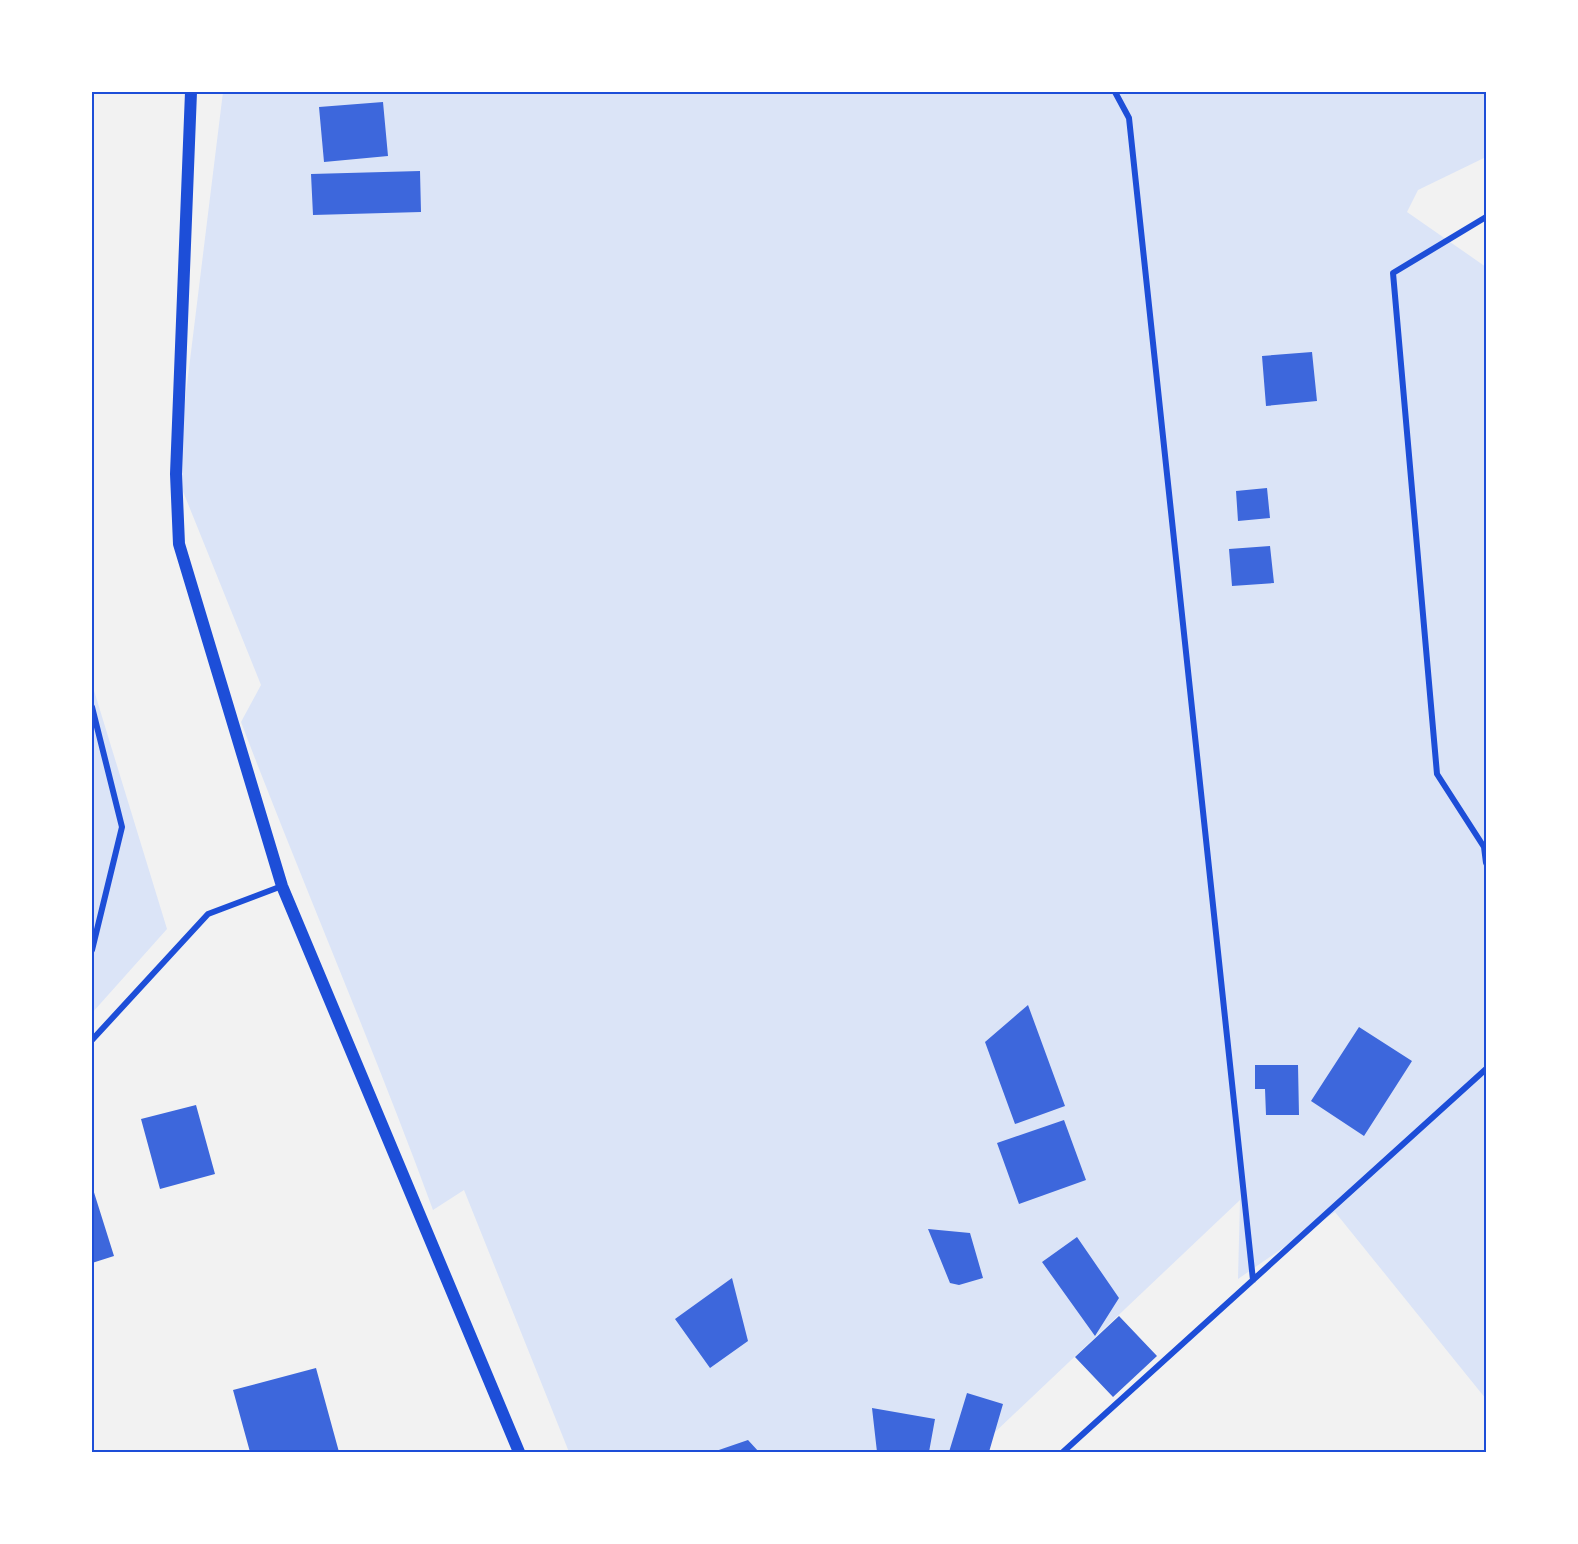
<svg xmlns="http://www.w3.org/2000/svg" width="1578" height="1544" font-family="Lora,serif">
  <rect width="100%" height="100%" fill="#f2f2f2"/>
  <path fill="#dbe4f7" d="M223,92H1486V157L1418,190L1407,212L1486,267V1399L1335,1212L1238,1279L1240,1200L974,1452H569L464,1190L433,1210C373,1046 303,885 241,722L261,685L176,474Z
    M92,684L167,929L92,1013Z"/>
  <path fill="#3d67dc" d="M383,102L388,156L324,162L319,107Z
    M420,171L421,212L313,215L311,174Z
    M1312,352L1317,401L1266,406L1262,356Z
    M1267,488L1270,518L1238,521L1236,491Z
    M1270,546L1274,583L1232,586L1229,549Z
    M1028,1005L1065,1106L1015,1124L985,1042Z
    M1359,1027L1412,1061L1364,1136L1311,1101Z
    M1255,1065H1298L1299,1115H1266L1265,1089H1255Z
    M196,1105L215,1174L160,1189L141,1119Z
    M1064,1120L1086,1180L1019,1204L997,1143Z
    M92,1186L114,1256L92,1263Z
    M928,1229L970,1233L983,1278L959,1285L950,1283Z
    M1077,1237L1119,1298L1095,1336L1042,1262Z
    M732,1278L748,1341L710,1368L675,1319Z
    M1119,1316L1157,1356L1113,1397L1075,1357Z
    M316,1368L339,1452H250L233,1390Z
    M967,1393L1003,1404L989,1452H949Z
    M872,1408L935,1419L929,1452H877Z
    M748,1440L759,1452H713Z"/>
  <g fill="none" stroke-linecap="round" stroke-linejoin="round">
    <path stroke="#1d4ed8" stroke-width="6" d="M1115,92L1129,118L1253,1280
      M1486,217L1393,273L1437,774L1484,847L1486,863
      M92,707L122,827L92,950
      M92,1040L208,914L282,886
      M1063,1452L1486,1069"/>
    <path stroke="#1d4ed8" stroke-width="12" d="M191,92L176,474L179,544L282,886L519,1452"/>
  </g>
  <rect width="1578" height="1544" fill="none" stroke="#ffffff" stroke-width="186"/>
  <rect x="93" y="93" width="1392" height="1358" fill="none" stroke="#1d4ed8" stroke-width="2"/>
</svg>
